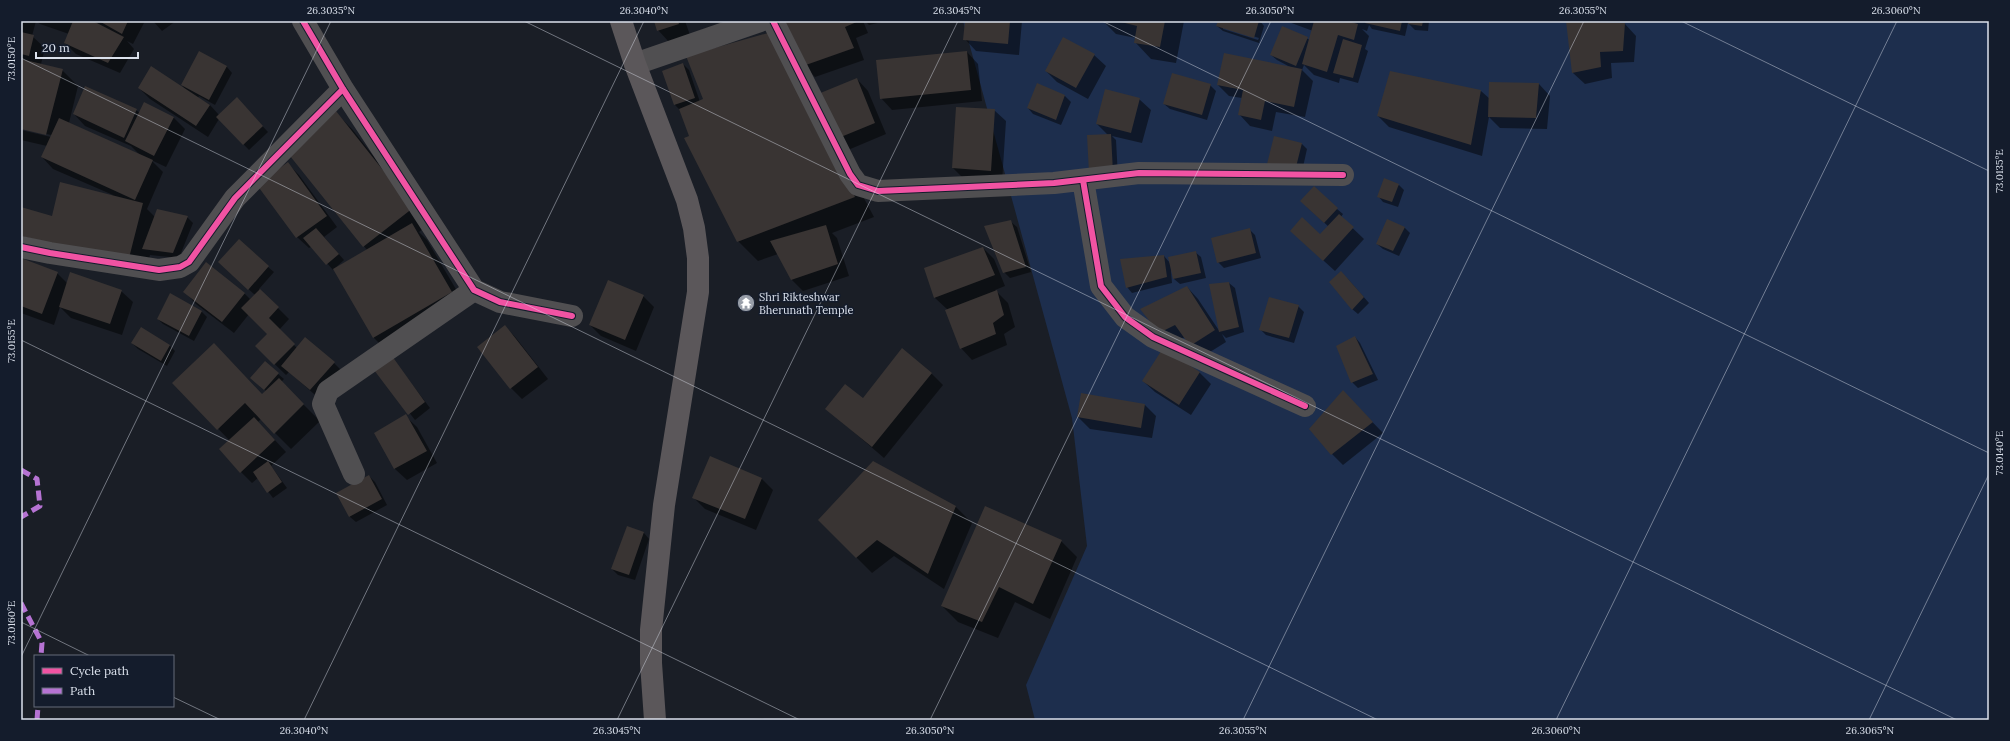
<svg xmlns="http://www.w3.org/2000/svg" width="2010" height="741" font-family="Lora,serif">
  <rect width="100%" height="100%" fill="#1a1e26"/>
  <path fill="#1d2e4d" d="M963,21H1989V720H1035L1026,685L1087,546L1072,418Z"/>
  <path fill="#0007" fill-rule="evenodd" d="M21,21H36L32,36L45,48L41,64L62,70L78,86L69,123L140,155L131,146L85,126L74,114L136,110L140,113L145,104L174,118L185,129L166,167L151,160L163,172L147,209L155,217H187L193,223L179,258L150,255L144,278L21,248V209L53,218L113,195L53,169L42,157L47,146L21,140V130L51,137V135L21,128Z
    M36,21H145L133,44L127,41L134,49L120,73L76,54L65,43L69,34L40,24Z
    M153,21H176L162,31Z
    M655,21H685L690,35L669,42L658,30Z
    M786,21H863L868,33L856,38L864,60L815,77L804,66Z
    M865,21H886L869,25Z
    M966,21H1022L1019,55L976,51L965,39Z
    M1103,21H1184L1176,63L1151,59L1135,42L1136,38L1116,34Z
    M1219,21H1260L1264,26L1259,43L1223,31L1217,26ZM1223,27L1259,38L1258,40L1223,29Z
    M1286,21H1429L1428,31L1415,30L1408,23L1405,36L1372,29L1369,25L1367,31L1362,29L1369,36L1365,49L1368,51L1358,83L1340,78L1339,83L1314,75L1304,65L1302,70L1313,81L1305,117L1276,112L1272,131L1250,126L1239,114L1242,98L1229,96L1218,85L1292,68L1277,60L1271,55L1283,27L1310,40L1313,31Z
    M1567,21L1625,24L1636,36L1634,62L1611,63L1612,78L1585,84L1573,73Z
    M199,52L227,67L232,73L215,105L199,96L198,98L210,105L219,115L242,104L268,132L249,150L219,119L208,137L150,99L139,88L185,90L182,85Z
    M967,52L978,64L982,101L892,110L881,98Z
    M787,54L874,217L832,233L837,238L849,276L803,291L791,279L778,254L758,261L738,241L690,137L680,110L675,105L683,64L689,70L700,102Z
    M1094,55L1106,66L1088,99L1057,82L1046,71Z
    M1390,73L1481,91L1490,99L1539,84L1550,96L1547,129L1500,128L1489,117L1482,156L1389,127L1378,116Z
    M857,79L868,91L886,134L848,150L836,138Z
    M1037,85L1065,96L1071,102L1061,125L1033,114L1028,108Z
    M1210,85L1216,91L1207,120L1170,109L1164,104Z
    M1139,99L1151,110L1142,143L1112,136L1116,140L1118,177L1096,178L1108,135L1097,124Z
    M994,110L1006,121L1002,182L964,179L953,168Z
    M336,113L352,129L428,225L419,232L427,240L467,308L390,354L374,338L334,269L367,250L288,151Z
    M1274,137L1302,144L1307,149L1301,176Z
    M287,163L299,175L337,227L324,237L344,260L333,270L312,246L309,248L297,237Z
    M1399,185L1404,190L1398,207L1383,202L1378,196Z
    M1307,207L1337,209L1343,214L1341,217L1364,239L1335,271L1303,242L1320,235L1329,227Z
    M1011,222L1017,227L1031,272L1010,278L1004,272Z
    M1404,227L1410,233L1399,256L1383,249L1377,244Z
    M1249,229L1255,235L1261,258L1224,268L1218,262Z
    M983,248L994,259L1005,286L995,290L1008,303L1015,327L1004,334L1007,345L972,360L961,348L948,310L935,298L925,269Z
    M1195,252L1201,257L1206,278L1180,284L1174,279L1172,270L1171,271L1172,283L1132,293L1127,287L1164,256L1170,263Z
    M21,259L57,273L67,283L121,291L133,302L122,335L71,318L60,307L54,325L21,313Z
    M268,267L274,272L259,289L289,319L279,330L297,348L334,363L345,374L322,401L289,372L286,375L256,346L268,334L249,314L234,333L196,304L185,292L244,293L250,299L255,295L225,268Z
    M1347,278L1369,303L1358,314L1352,309Z
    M1229,283L1235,288L1244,332L1226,338L1222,334L1226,342L1202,357L1185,337L1171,344L1160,333L1187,287L1198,299L1220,332L1210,285Z
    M643,296L654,307L636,351L601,336L590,325Z
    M1298,306L1304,312L1294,343L1266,335L1260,329Z
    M201,311L207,317L194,341L163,324L158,319Z
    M505,326L516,338L548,379L522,399L511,388Z
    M1355,337L1360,343L1378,380L1358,388L1352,382Z
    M132,343L170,346L175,351L167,366L138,349Z
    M1164,349L1200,373L1211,384L1191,415L1155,392L1143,381Z
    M392,358L430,408L415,420L376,370Z
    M931,373L943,385L884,458L827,409L863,399Z
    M278,374L284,379L281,382L320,421L291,449L261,419L258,422L286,452L271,466L287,488L273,498L258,478L252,483L241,472L230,441L174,383L263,395L266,391L257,383Z
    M1354,403L1383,433L1343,465L1332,454Z
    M1144,404L1156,416L1152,438L1090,429L1078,417Z
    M405,416L417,427L437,463L407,480L395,469L375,433Z
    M873,462L956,507L972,523L944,589L894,556L872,573L819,520Z
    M369,476L375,482L387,505L356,522L350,517L337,493Z
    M761,478L773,490L756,530L705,509L694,498Z
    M627,527L644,533L649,539L635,580L618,575L612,569Z
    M1061,541L1077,557L1050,619L1015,602L998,638L958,622L942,606Z
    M763,718L765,720H745Z"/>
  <path fill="#393433" d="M73,21H93L124,37L108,63L64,43Z
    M99,21H128L122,34Z
    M654,21H678L679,24L657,31Z
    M785,21H859L845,27L854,48L803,66Z
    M965,21H1010L1008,44L963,40Z
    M1117,21H1165L1160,47L1134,43L1137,26Z
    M1218,21H1259L1254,38L1216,26Z
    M1314,21H1348L1358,24L1354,40L1338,35L1327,72L1302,64Z
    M1366,21H1402L1400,31L1365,23Z
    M1409,21H1423L1422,26L1408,24Z
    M1566,21L1625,23L1623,51L1600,52L1601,67L1572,73Z
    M1282,26L1308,37L1296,66L1270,55Z
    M21,32L34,35L29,56L21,54Z
    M768,33L855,197L737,242L684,138L689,136L679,109L703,99L686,56Z
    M1063,37L1095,54L1076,88L1045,71Z
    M1343,39L1362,45L1353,78L1333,73Z
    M199,51L227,66L209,100L181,85Z
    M967,51L971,90L880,99L876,60Z
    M1224,53L1302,69L1294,107L1265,101L1261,120L1238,115L1243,90L1217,85Z
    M21,59L63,69L46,135L21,129Z
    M683,63L695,98L674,105L662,71Z
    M151,66L210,105L196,126L138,88Z
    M1390,71L1481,90L1471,145L1377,116Z
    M1172,73L1211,84L1202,115L1163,104Z
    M857,78L875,123L836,139L818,94Z
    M1489,82L1539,83L1536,118L1488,117Z
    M1037,83L1065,95L1056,120L1027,108Z
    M85,86L137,109L124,138L73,114Z
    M1105,89L1140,98L1131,133L1096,124Z
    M237,97L263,126L243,145L216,117Z
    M144,102L174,117L154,156L125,141Z
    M956,107L995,109L991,171L952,168Z
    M336,111L413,208L363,247L286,151Z
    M59,118L153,160L135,200L41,157Z
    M1111,134L1113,172L1089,173L1087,135Z
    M1274,136L1302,143L1295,171L1267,164Z
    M288,162L327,216L296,238L257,185Z
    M1384,178L1399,184L1392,202L1377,197Z
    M60,182L143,203L128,262L21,236V207L52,216Z
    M1314,186L1338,208L1324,223L1300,201Z
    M157,209L188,216L173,253L142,249Z
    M1339,214L1354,227L1323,261L1290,231L1302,217L1320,234Z
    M1387,219L1405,227L1393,251L1376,244Z
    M1011,220L1026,267L1003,273L984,226Z
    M412,223L452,292L373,338L333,269Z
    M826,225L838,264L791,280L770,241Z
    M316,228L339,254L326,265L303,238Z
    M1250,228L1256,253L1217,263L1211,238Z
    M239,239L269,266L248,290L218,262Z
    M983,247L995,275L934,298L924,268Z
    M1196,251L1201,273L1173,279L1168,257Z
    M1164,255L1167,277L1126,288L1120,259Z
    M21,258L58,272L42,314L21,306Z
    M206,262L245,293L222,322L183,292Z
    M1341,271L1364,297L1352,310L1329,282Z
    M70,272L122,290L110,324L59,307Z
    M608,280L644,295L625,340L589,325Z
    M1229,282L1239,327L1219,332L1209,284Z
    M1187,286L1215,330L1190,346L1175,325L1159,333L1140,309Z
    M260,289L279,307L269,318L295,344L274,365L255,346L267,334L241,308Z
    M997,290L1004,315L993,323L996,334L960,349L945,310Z
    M170,293L202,311L189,336L157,319Z
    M1269,297L1299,305L1289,338L1259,330Z
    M505,325L538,367L510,389L477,347Z
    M141,327L170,345L161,361L131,343Z
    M1355,336L1373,374L1351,383L1336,346Z
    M305,337L335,362L310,390L281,366Z
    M214,343L262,394L279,378L304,404L274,434L245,403L217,430L172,383Z
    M902,348L932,373L872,447L825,409L845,384L863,398Z
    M1163,348L1200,372L1179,405L1142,381Z
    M392,356L425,402L408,415L374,370Z
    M265,361L279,373L264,390L250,378Z
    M1343,390L1373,422L1331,455L1309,429Z
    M1081,393L1145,404L1141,428L1077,417Z
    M406,414L427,451L394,469L374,433Z
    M254,417L275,440L240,473L219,449Z
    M710,456L762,478L745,519L692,498Z
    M268,461L282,482L267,493L253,472Z
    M873,461L956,506L928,574L877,540L856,558L818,520Z
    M369,475L382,499L349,517L336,493Z
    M985,506L1062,540L1033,604L999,587L982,622L941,606Z
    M627,526L644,532L629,575L611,569Z"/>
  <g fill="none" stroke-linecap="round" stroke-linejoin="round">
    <path stroke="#504f51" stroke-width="22" d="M303,21L343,89L474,290L500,302L572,316
      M773,21L850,174L858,185L878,191L1054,183L1139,173L1343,175
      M635,64L760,21
      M1083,180L1101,286L1125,317L1153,337L1305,406
      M21,247L50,253L159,270L180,267L189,262L235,198L343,89
      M354,474L323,404L328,391L474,290"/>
    <path stroke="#5b575a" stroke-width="22" d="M621,21L635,64L687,200L694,228L698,258V292L664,505L651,630V663L655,720"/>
    <path stroke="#b673d3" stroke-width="5" stroke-dasharray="10 5" stroke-linecap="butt" d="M21,470L37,479L40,506L21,517
      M21,603L42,643L41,656
      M37,720L38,706"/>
    <defs>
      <path id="cycleway" d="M303,21L343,89L474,290L500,302L572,316
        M773,21L850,174L858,185L878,191L1054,183L1139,173L1343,175
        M1083,180L1101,286L1125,317L1153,337L1305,406
        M21,247L50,253L159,270L180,267L189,262L235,198L343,89"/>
    </defs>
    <use href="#cycleway" stroke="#141c2c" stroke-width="8"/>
    <use href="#cycleway" stroke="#f153a3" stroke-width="6"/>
  </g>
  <path fill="none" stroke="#dbe1ec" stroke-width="1" stroke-opacity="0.45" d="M524,21L1957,720M1102,21L1989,453M1681,21L1989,171M21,58L1378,720M21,340L800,720M21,622L90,656M21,657L331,21M173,697L221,720M304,720L644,21M617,720L958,21M930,720L1271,21M1243,720L1584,21M1556,720L1897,21M1869,720L1989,474"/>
  <defs>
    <symbol id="temple-disc" viewBox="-11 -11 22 22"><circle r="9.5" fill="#979da7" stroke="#141c2c"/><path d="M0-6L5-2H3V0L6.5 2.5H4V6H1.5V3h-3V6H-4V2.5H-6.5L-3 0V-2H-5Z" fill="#fff"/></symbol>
  </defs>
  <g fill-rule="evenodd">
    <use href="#temple-disc" x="736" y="293" width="20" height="20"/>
  </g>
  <g text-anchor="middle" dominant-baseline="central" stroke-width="3" stroke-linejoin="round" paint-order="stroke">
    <g font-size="11" fill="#dbe1ec" stroke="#141c2c" text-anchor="start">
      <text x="759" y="297">Shri Rikteshwar<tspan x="759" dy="13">Bherunath Temple</tspan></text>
    </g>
  </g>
  <rect width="2010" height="741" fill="none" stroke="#141c2c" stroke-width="44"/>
  <rect x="34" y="655" width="140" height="52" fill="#141c2c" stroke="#646b79"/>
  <rect x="42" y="668" width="20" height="6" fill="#f153a3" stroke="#646b79"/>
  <text x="70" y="675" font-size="12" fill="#dbe1ec">Cycle path</text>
  <rect x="42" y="688" width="20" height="6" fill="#b673d3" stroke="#646b79"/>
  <text x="70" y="695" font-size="12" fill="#dbe1ec">Path</text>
  <path d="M36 52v6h102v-6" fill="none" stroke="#dbe1ec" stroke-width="2"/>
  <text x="42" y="52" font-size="12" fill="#dbe1ec" stroke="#141c2c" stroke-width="3" paint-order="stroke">20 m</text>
  <rect x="22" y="22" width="1966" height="697" fill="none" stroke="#dbe1ec" stroke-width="1.5"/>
  <g font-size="10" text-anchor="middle" fill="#dbe1ec">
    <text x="331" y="14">26.3035°N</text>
    <text x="644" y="14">26.3040°N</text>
    <text x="957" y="14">26.3045°N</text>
    <text x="1270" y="14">26.3050°N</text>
    <text x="1583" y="14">26.3055°N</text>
    <text x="1896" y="14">26.3060°N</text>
    <text transform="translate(11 59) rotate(-90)" y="4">73.0150°E</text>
    <text transform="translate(1999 171) rotate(-90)" y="4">73.0135°E</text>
    <text transform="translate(11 341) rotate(-90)" y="4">73.0155°E</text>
    <text transform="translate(1999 453) rotate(-90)" y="4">73.0140°E</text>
    <text transform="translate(11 623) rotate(-90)" y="4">73.0160°E</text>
    <text x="304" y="734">26.3040°N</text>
    <text x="617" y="734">26.3045°N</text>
    <text x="930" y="734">26.3050°N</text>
    <text x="1243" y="734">26.3055°N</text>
    <text x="1556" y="734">26.3060°N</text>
    <text x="1870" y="734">26.3065°N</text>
  </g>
</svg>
